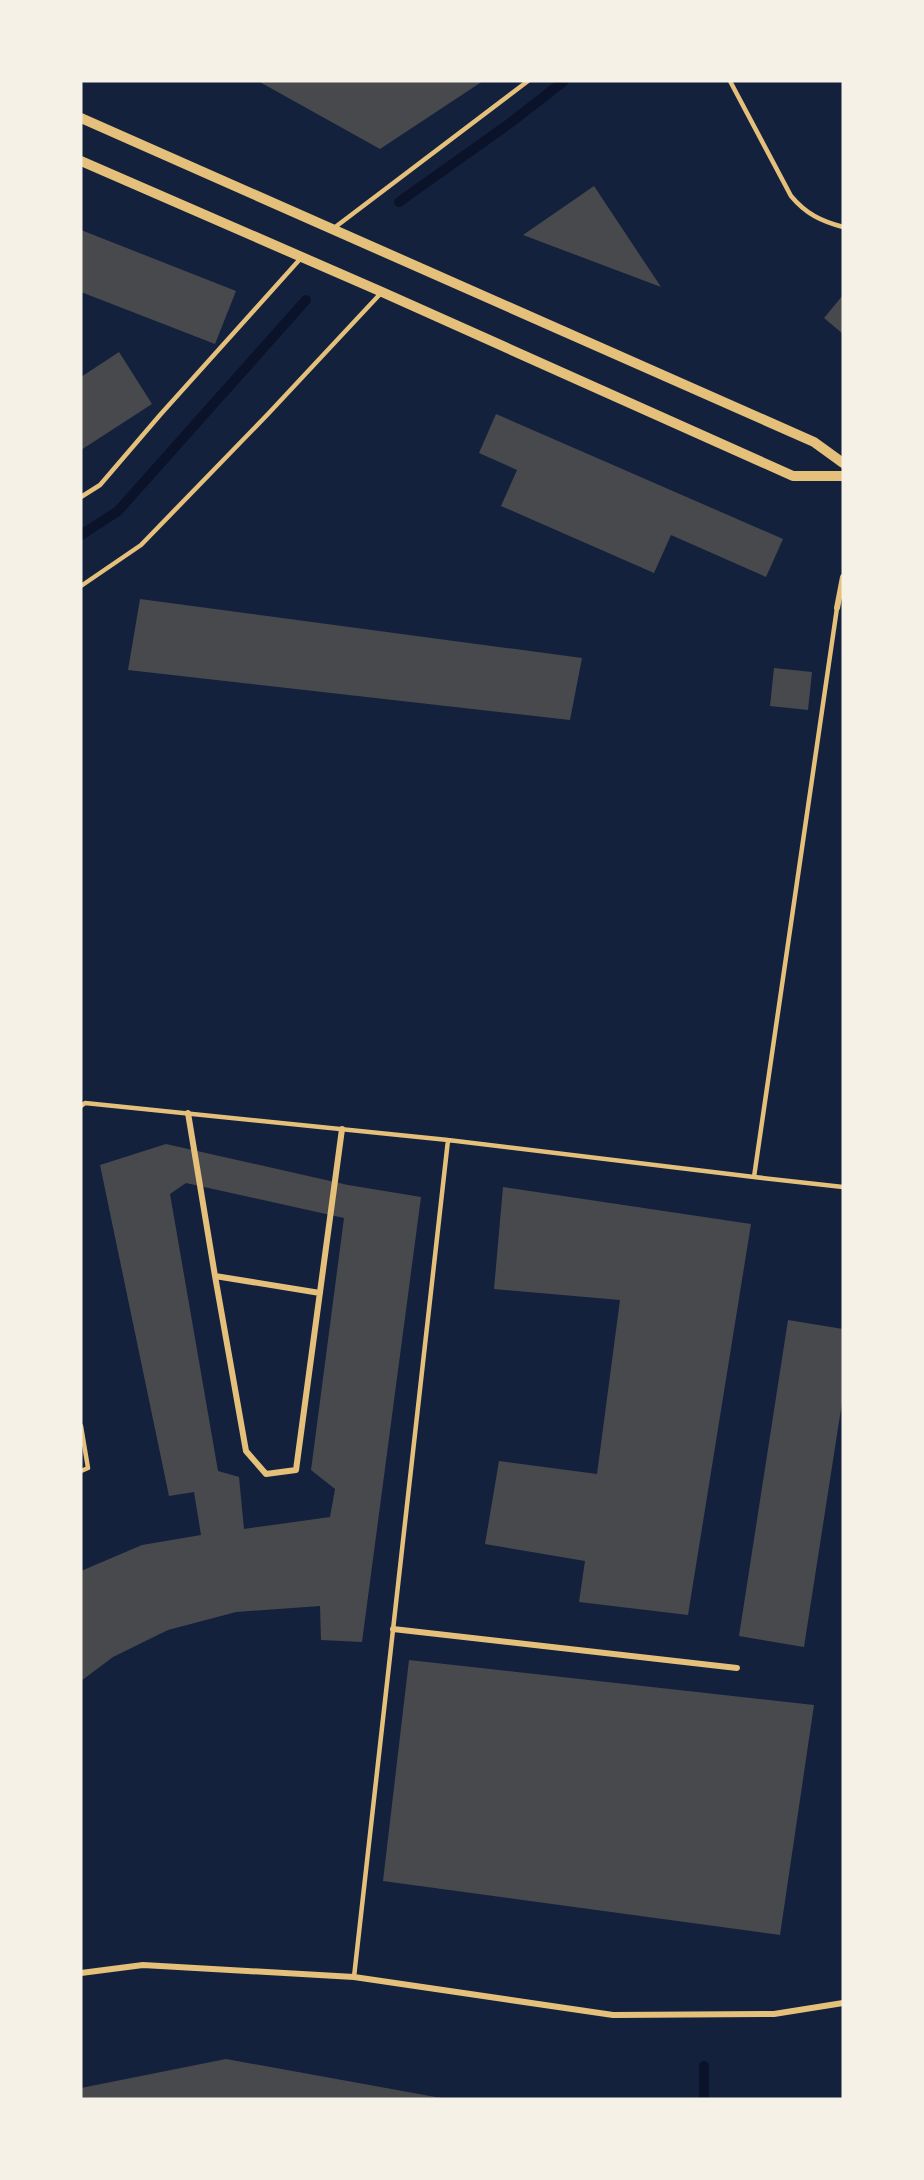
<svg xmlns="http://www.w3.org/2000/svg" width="924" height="2180" font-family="Poppins,sans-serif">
  <rect width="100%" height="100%" fill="#14213d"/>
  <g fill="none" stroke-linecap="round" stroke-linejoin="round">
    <path stroke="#0b132b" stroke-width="10" d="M399,202L510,123L564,81
      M81,535L118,511L306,300
      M704,2066V2099"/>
  </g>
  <path fill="#48494c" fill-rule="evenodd" d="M258,81H483L380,149Z
    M594,186L661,287L523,235Z
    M81,230L236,291L215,344L81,292Z
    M843,295V334L824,318Z
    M119,352L152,404L81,450V377Z
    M496,414L783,539L766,577L671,535L654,573L501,506L517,470L479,453Z
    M140,599L582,658L570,720L128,670Z
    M774,668L812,672L808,710L770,706Z
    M166,1144L348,1185L421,1197L362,1642L321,1640L320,1606L236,1612L168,1630L113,1657L81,1681V1571L142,1545L201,1535L194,1492L169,1496L100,1165ZM186,1183L344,1218L311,1470L335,1489L330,1517L244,1529L239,1477L218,1471L170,1194Z
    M503,1187L751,1224L688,1615L579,1602L585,1561L485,1544L499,1461L597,1474L620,1300L494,1289Z
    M788,1320L843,1329V1396L804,1647L739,1636Z
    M409,1660L814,1705L780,1935L383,1881Z
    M226,2059L441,2098V2099H81V2088Z"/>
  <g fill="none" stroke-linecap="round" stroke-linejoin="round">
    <path stroke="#e5c07b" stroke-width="4.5" d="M730,81L791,196C806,214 821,221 843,227
      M334,228L528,81
      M81,497L100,485L160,415L301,258
      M81,586L141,545L268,414L382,292
      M81,1106L85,1103L448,1140L754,1177L837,608
      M754,1177L843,1187
      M81,1426L88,1468L81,1471
      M354,1977L448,1140"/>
    <path stroke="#e5c07b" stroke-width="6" d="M837,608L843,577
      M188,1113L215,1276L246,1451L266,1474L296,1470L342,1129
      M215,1276L320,1293
      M393,1629L737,1668
      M81,1973L143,1965L354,1977L613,2015L774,2014L843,2003"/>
    <path stroke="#e5c07b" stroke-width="10" d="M81,118L814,442L843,463
      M81,161L382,292L793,476H843"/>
  </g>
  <rect width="924" height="2180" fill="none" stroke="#f6f1e7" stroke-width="165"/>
</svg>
